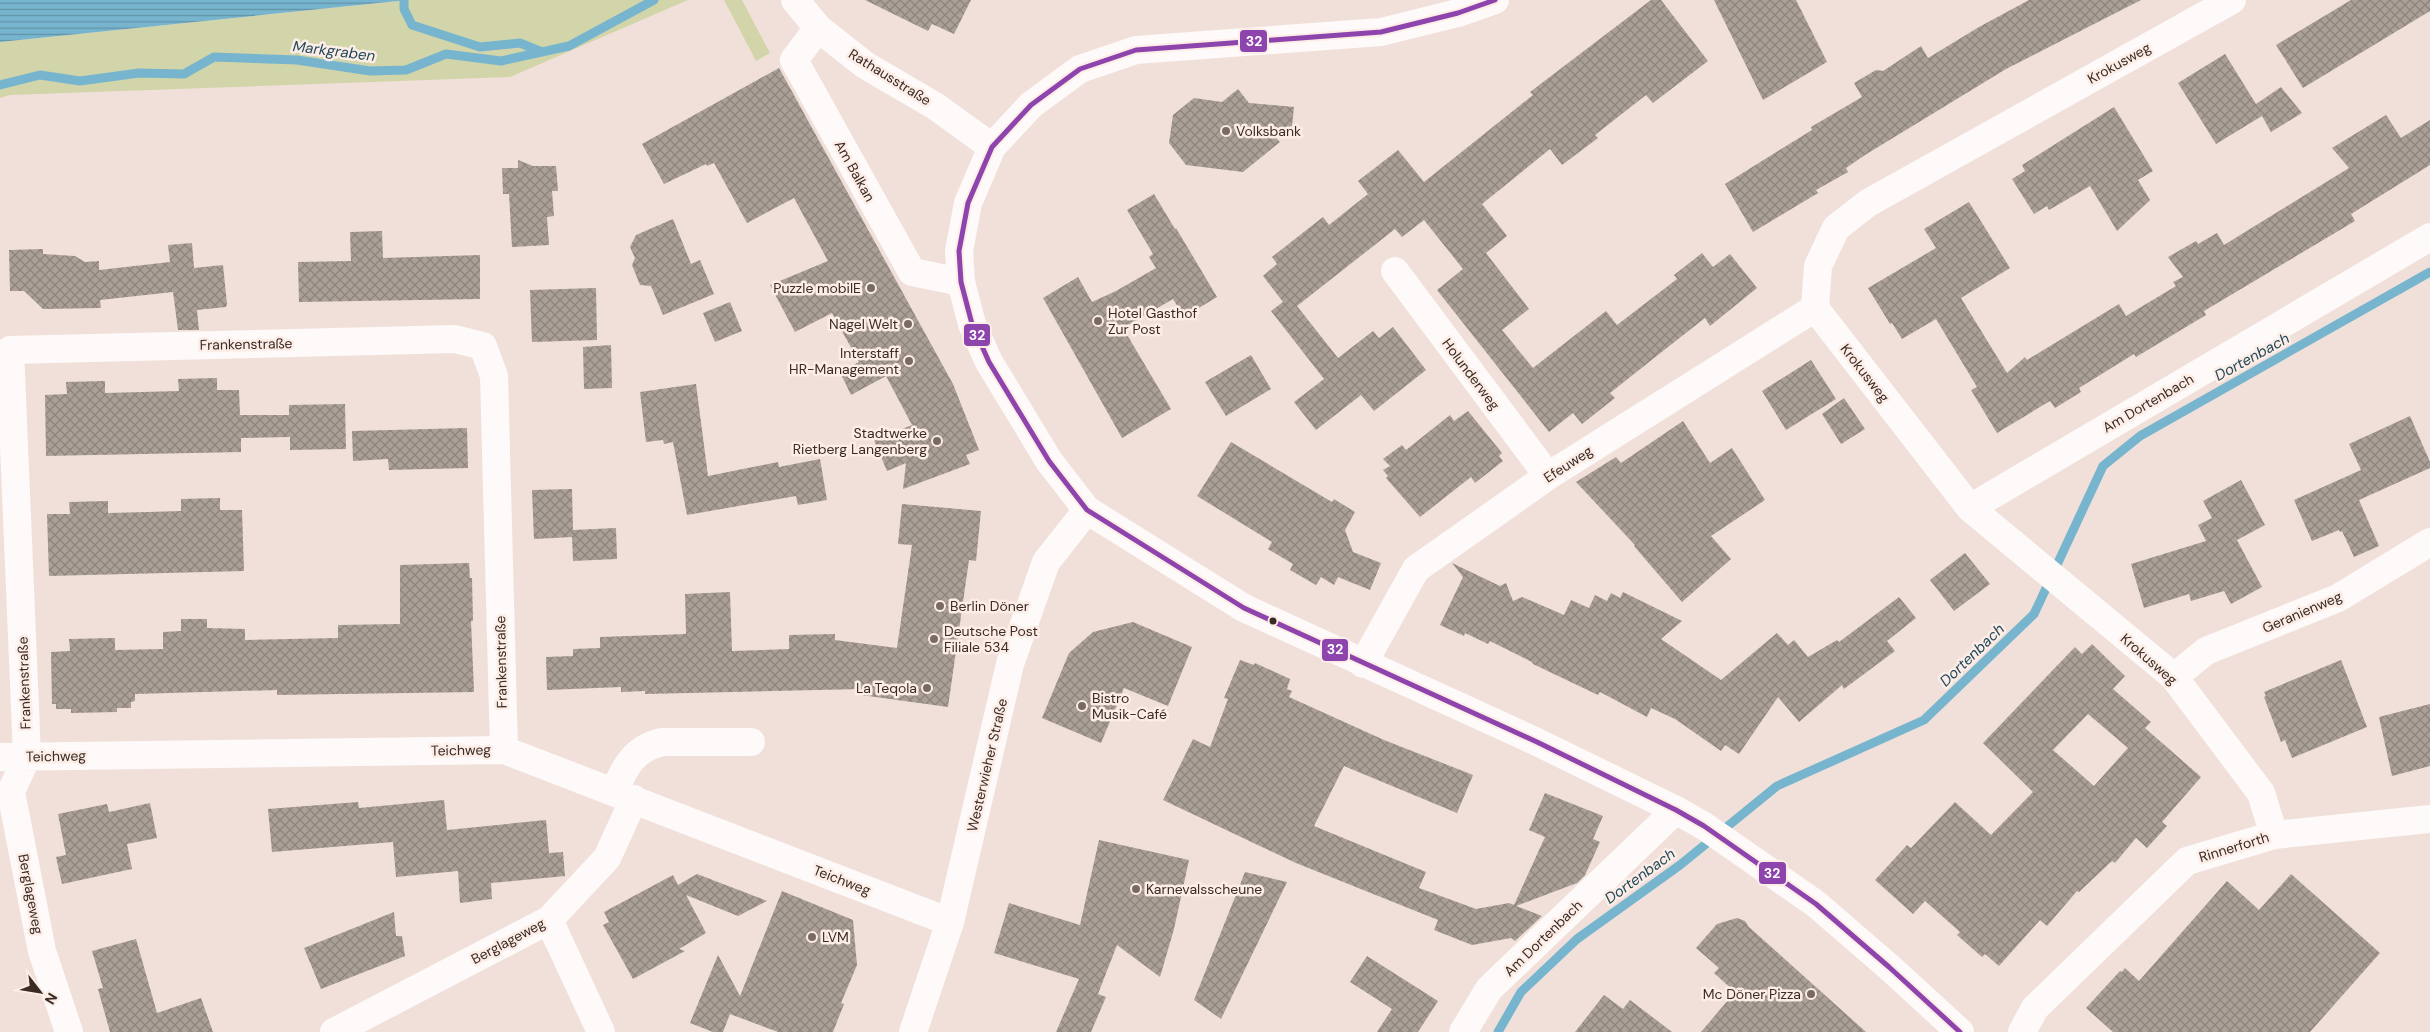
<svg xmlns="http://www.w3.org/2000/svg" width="2430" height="1032" font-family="'DM Sans',sans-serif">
  <defs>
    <pattern id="water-rules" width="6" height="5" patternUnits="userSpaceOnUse" patternTransform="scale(1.25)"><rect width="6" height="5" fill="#77b5ce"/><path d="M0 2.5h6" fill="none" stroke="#6393a7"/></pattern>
    <pattern id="building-cross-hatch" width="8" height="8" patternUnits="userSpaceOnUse" patternTransform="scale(1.25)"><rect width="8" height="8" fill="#aba097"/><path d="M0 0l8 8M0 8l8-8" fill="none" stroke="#8c837b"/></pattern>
  </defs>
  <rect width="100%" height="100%" fill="#f1e0d9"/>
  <path fill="#d2d5a9" d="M408,0H688L510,77L10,95L0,98V42Z
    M724,0H742L770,53L756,61Z"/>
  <path fill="url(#water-rules)" d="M0,0H408L0,42Z"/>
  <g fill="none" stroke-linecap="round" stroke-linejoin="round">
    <path stroke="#77b5ce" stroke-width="9" d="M404,0V9L412,25L480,47L520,43L542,52
      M0,85L40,75L80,81L139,73L184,74L214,57L297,60L370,71L406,70L446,54L501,61L569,46L654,0
      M1498,1032L1521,992L1577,939L1680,865L1777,786L1924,720L2034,614L2103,466L2140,436L2430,272"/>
  </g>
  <path fill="url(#building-cross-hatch)" fill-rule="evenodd" d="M865,0H971L954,34L932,24L928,31Z
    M1651,0H1661L1708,61L1653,103L1646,95L1595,135L1598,138L1562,165L1550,149L1482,204L1507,236L1486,253L1529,309L1502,330L1533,368L1606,311L1617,325L1677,279L1674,275L1702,253L1713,267L1730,254L1757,288L1710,326L1705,318L1668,347L1610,393L1615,398L1582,424L1573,413L1549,432L1437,290L1463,269L1424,220L1402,237L1395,229L1297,306L1338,358L1373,331L1379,338L1393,327L1426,370L1374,411L1361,395L1316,430L1294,402L1324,379L1271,311L1283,302L1263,276L1277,264L1272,257L1323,217L1329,225L1368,194L1358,181L1398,150L1424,182L1533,95L1530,92Z
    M1714,0H1796L1827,62L1763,100Z
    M2029,0H2141L2006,69L1865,155L1846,168L1848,172L1816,190L1818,193L1753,232L1725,184L1812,130L1811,127L1862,97L1854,83L1876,70L1883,71L1921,46L1928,58L1979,27Z
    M2351,0H2430V11L2303,88L2276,45Z
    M2225,54L2256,104L2281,87L2302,113L2271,132L2262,116L2216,144L2178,83Z
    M779,68L953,384L979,450L966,455L970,464L903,489L906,463L887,471L874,440L912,425L886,376L851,395L840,372L859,362L832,313L795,332L770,285L828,261L794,198L747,223L714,163L707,166L706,164L664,184L642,144Z
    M1238,89L1249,103L1294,107L1292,126L1276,138L1280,142L1243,172L1186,165L1169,143L1173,115L1194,98L1222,102Z
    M2114,107L2153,171L2138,180L2150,200L2117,231L2090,186L2049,210L2047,206L2034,214L2012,179L2025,171L2022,165Z
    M2386,115L2401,138L2430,120V165L2351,214L2355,221L2204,311L2206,315L2136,357L2134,354L2079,388L2081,392L2055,408L2050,401L1997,433L1971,390L1977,387L1936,319L1902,339L1892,323L1890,324L1868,288L1936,248L1924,229L1969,202L2010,268L1961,298L2007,373L2025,357L2027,360L2119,304L2126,316L2176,286L2173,282L2183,277L2168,257L2196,241L2198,244L2217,233L2224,245L2349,168L2332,148Z
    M518,160L533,166H556L558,191H552L554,216L547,217L549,245L512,247L509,194H503L502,168H518Z
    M1154,194L1175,229L1176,228L1217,297L1184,317L1173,299L1123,328L1171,409L1122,438L1043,298L1078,277L1092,302L1116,291L1156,268L1149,257L1153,254L1127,210Z
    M673,219L691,264L700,260L714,294L663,315L651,286L640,285L632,265L635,258L630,247L636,235Z
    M382,231L383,258L480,255V299L299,302L298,262L351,261L350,232Z
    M192,243L194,268L223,265L227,304L226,307L197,310L199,330H178L173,292L100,300L101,308L43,309L24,291H10L9,250L43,249V254L75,256L85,262L99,261V270L170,262L168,245Z
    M596,288L597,340L532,342L530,290Z
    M730,302L742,331L715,342L703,313Z
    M611,345L612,388L584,389L583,347Z
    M1251,355L1271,389L1226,416L1205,382Z
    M1811,360L1836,399L1786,430L1762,391Z
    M217,378V390H239L240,415H289V405L345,404L346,449L290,450V437L241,438V452L46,456L45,395L67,394L66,382L105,381V393L179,391L178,379Z
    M696,384L708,476L778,462L779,467L820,459L827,500L798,505L796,496L687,515L673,442L664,444L663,440L646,442L640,392Z
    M1844,398L1865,429L1841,444L1822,414Z
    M1468,411L1502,453L1499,456L1503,461L1475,483L1471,477L1420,517L1386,478L1388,476L1383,470L1390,466L1383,459L1402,445L1406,450L1450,415L1454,421Z
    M2410,416L2430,462V468L2359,500L2379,546L2354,557L2342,531L2340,532L2339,530L2312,541L2294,500L2361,470L2349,444Z
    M1683,421L1710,463L1732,448L1765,500L1711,536L1731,559L1682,602L1634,546L1635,545L1576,482L1616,457L1621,463Z
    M467,428L468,468L389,470L388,459L353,461L352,431Z
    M1231,442L1332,502L1334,499L1355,512L1345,530L1353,552L1381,563L1370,590L1338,577L1334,585L1321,577L1316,585L1290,570L1293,564L1268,549L1272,542L1197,496Z
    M2241,480L2265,525L2237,540L2262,587L2231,604L2224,591L2191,601L2189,594L2144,608L2131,564L2206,541L2198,525L2212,518L2203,501Z
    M572,489L573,530L616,528L617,559L573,561L572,537L534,539L532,490Z
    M220,498V510H242L244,571L49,576L47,514H70L69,502L108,501V513L148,512L181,511V499Z
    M902,504L981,511L976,561L969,560L948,707L861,695L862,689L645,694V691L621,692V687L547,690L546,657L573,656V649L600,648V637L686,634L685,594L730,592L732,651L789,649V635L835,634V640L897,648L912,545L898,544Z
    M1965,553L1990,584L1954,611L1930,580Z
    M469,563L470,578H472L473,621H471L474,692L277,695V690L135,694V701L131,702V708H117V712L71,713V709H56V704H52L51,652L70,651L69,639L115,638V650L163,649V632L181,631V619H207V628L245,629V640L338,638V625L400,624V565Z
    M1452,563L1500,586L1506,583L1513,601L1522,597L1564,615L1571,600L1589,608L1595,595L1607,601L1611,593L1620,598L1623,592L1682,621L1661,639L1721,680L1777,633L1788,645L1794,640L1808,657L1837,640L1839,642L1899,597L1916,618L1887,641L1895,651L1844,689L1842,685L1799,722L1778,697L1739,754L1725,745L1721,751L1675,719L1651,708L1647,717L1600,692L1598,695L1533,664L1532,662L1490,641L1488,644L1465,633L1464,636L1440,625L1463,577Z
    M1133,622L1192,647L1168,706L1124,688L1101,743L1042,718L1069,653L1093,632Z
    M2092,644L2125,676L2113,689L2151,722L2145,728L2201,777L2162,822L2167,826L2147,848L2136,838L2115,863L2112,861L2079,892L2077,891L2047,926L2040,920L1999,966L1985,954L1982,957L1957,935L1960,932L1925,901L1913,914L1875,880L1907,845L1911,848L1955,802L1991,835L2033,792L1983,743L2075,647L2082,654ZM2088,714L2128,748L2094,786L2053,750Z
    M1240,660L1254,665L1255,663L1290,679L1287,689L1292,691L1289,697L1384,740L1473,775L1457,813L1344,766L1314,826L1426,872L1419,888L1476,909L1509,903L1514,905L1545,837L1529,830L1545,793L1603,816L1593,839L1600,842L1585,875L1577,883L1516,906L1542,916L1515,941L1511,938L1472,945L1434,930L1438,920L1296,863L1163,800L1193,739L1210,747L1228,699L1224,698Z
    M2341,660L2367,727L2292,758L2285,740L2281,742L2264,697L2266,696L2264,692Z
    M2430,704V766L2392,776L2379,717Z
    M444,800L447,830L546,820L549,853L563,852L565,876L491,883L492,899L460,903L458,871L396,877L393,842L272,852L268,809L358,802L359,808Z
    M150,803L157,838L127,844L132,869L62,884L56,857L66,855L58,814L107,804L109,812Z
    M1099,840L1189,860L1174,929L1160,977L1117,945L1098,994L1106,997L1091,1032H1056L1079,979L994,953L1009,903L1080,925Z
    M1245,872L1287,882L1221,1019L1194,1000Z
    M697,874L767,901L738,916L686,895L706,933L679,949L685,951L633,979L603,925L609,922L604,912L673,875L678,885Z
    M2291,874L2380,953L2310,1032H2113L2086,1008L2120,971L2122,972L2125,968L2139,981L2227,881L2259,910Z
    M782,891L853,920L857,965L841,1003L844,1004L833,1032H778L730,1014L723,1032H713L690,1023L718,955L740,996Z
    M394,912L396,936H402L405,956L321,989L304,948Z
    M1737,918L1745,921L1749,927L1866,1032H1701L1735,992L1714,973L1719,968L1696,948L1717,924Z
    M136,939L157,1013L201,998L213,1032H110L98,989L103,988L92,951Z
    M1367,956L1438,1001L1418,1032H1377L1392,1009L1350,982Z
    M1604,995L1623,1009L1630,1000L1672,1032H1575Z"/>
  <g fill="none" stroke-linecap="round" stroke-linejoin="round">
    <path stroke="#fdfaf9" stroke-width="28" d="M795,0L818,28L865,65L935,106L992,147
      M2232,0L1868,203L1836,228L1818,266L1815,308L1970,508L2174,677L2261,793L2274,835
      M818,28L794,60L912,272L961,282
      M1395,271L1548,476
      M1970,508L2430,237
      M1363,664L1416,569L1548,476L1815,308
      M2174,677L2206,651L2338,598L2430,542
      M0,757L504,750L950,922
      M615,791C624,767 635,748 662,742H751
      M549,920L601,1032
      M69,1032L42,951L11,792L27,756L10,350L455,339L483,346L494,376L504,750
      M334,1032L549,920L607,858L634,799
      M1463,1032L1489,989L1676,810
      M2022,1032L2035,1008L2187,861L2274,835L2430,819"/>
    <path stroke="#fdfaf9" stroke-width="28" d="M1495,0L1458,13L1381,32L1136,50L1080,69L1031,105L992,147L968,203L959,251L961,282L972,324L989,362L1049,461L1087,510L1244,608L1537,742L1676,810L1704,826L1816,904L1889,967L1960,1032
      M913,1032L950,922L1010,664L1046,562L1087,510"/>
    <defs>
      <path id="bus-1" d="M1495,0L1458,13L1381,32L1136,50L1080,69L1031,105L992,147L968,203L959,251L961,282L972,324L989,362L1049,461L1087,510L1244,608L1537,742L1676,810L1704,826L1816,904L1889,967L1960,1032"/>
    </defs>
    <use href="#bus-1" stroke="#fdede7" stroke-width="9"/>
    <use href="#bus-1" stroke="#8e44ad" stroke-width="5"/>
  </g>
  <g fill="#7a6a64" stroke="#fdede7" stroke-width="2">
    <circle cx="1226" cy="131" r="5"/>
    <circle cx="871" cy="288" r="5"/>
    <circle cx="1098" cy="321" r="5"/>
    <circle cx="908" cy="324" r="5"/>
    <circle cx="909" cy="361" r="5"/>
    <circle cx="937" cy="441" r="5"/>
    <circle cx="940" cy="606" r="5"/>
    <circle cx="934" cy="639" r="5"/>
    <circle cx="927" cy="688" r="5"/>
    <circle cx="1082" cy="706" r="5"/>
    <circle cx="1136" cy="889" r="5"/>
    <circle cx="812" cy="937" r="5"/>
    <circle cx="1811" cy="994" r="5"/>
  </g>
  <circle fill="#3a2b25" stroke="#fdede7" stroke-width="2" cx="1273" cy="621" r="4.5"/>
  <g text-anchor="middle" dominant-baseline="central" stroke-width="5" stroke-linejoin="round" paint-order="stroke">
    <g font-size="14" fill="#3a2b25" stroke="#fdede7">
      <text transform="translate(2119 63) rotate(-29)">Krokusweg</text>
      <text transform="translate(890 77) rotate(32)">Rathausstraße</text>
      <text transform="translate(855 171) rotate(61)">Am Balkan</text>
      <text transform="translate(246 344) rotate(-1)">Frankenstraße</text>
      <text transform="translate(1865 373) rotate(52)">Krokusweg</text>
      <text transform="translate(1471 374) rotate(53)">Holunderweg</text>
      <text transform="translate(2148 403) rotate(-30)">Am Dortenbach</text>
      <text transform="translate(1568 464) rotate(-33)">Efeuweg</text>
      <text transform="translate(2302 612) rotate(-23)">Geranienweg</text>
      <text transform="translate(2149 659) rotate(41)">Krokusweg</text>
      <text transform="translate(501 662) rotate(-91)">Frankenstraße</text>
      <text transform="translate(24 683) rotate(-92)">Frankenstraße</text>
      <text transform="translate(461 750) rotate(-1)">Teichweg</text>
      <text transform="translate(56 756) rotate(-1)">Teichweg</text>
      <text transform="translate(987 765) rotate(-77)">Westerwieher Straße</text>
      <text transform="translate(2234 847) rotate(-17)">Rinnerforth</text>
      <text transform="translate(842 880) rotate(21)">Teichweg</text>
      <text transform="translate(31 894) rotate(79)">Berglageweg</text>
      <text transform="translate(1543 938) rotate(-44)">Am Dortenbach</text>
      <text transform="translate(508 941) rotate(-28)">Berglageweg</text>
    </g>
    <g font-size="14" fill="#3a2b25" stroke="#fdede7" text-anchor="start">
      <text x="1236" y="131">Volksbank</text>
      <text x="861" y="288" text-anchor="end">Puzzle mobilE</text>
      <text x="1108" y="313">Hotel Gasthof<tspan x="1108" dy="16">Zur Post</tspan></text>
      <text x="898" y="324" text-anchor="end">Nagel Welt</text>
      <text x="899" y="353" text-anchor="end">Interstaff<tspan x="899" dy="16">HR-Management</tspan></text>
      <text x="927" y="433" text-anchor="end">Stadtwerke<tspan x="927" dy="16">Rietberg Langenberg</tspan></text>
      <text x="950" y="606">Berlin Döner</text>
      <text x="944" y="631">Deutsche Post<tspan x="944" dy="16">Filiale 534</tspan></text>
      <text x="917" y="688" text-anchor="end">La Teqola</text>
      <text x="1092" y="698">Bistro<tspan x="1092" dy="16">Musik-Café</tspan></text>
      <text x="1146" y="889">Karnevalsscheune</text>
      <text x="822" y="937">LVM</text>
      <text x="1801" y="994" text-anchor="end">Mc Döner Pizza</text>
    </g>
    <g font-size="15" font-style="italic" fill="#224a5b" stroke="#fdede7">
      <text transform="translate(334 51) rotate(7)">Markgraben</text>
      <text transform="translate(2252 357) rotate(-29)">Dortenbach</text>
      <text transform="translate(1972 655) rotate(-44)">Dortenbach</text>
      <text transform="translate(1640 876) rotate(-36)">Dortenbach</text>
    </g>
  </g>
  <g stroke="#fdede7" stroke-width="2">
    <rect x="1239" y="29" width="29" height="24" rx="5" fill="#8e44ad"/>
    <rect x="963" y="323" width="28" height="24" rx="5" fill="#8e44ad"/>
    <rect x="1321" y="638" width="28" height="24" rx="5" fill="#8e44ad"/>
    <rect x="1758" y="861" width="29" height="24" rx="5" fill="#8e44ad"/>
  </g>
  <g font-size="14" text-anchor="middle" font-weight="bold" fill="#fff">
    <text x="1254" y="46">32</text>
    <text x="977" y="340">32</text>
    <text x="1335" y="654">32</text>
    <text x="1772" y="878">32</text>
  </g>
  <g transform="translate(40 992) rotate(121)" stroke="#fdede7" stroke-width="4" paint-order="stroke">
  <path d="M0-4L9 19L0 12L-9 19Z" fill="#3a2b25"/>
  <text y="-8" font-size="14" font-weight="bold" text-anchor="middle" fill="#3a2b25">N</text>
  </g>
</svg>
